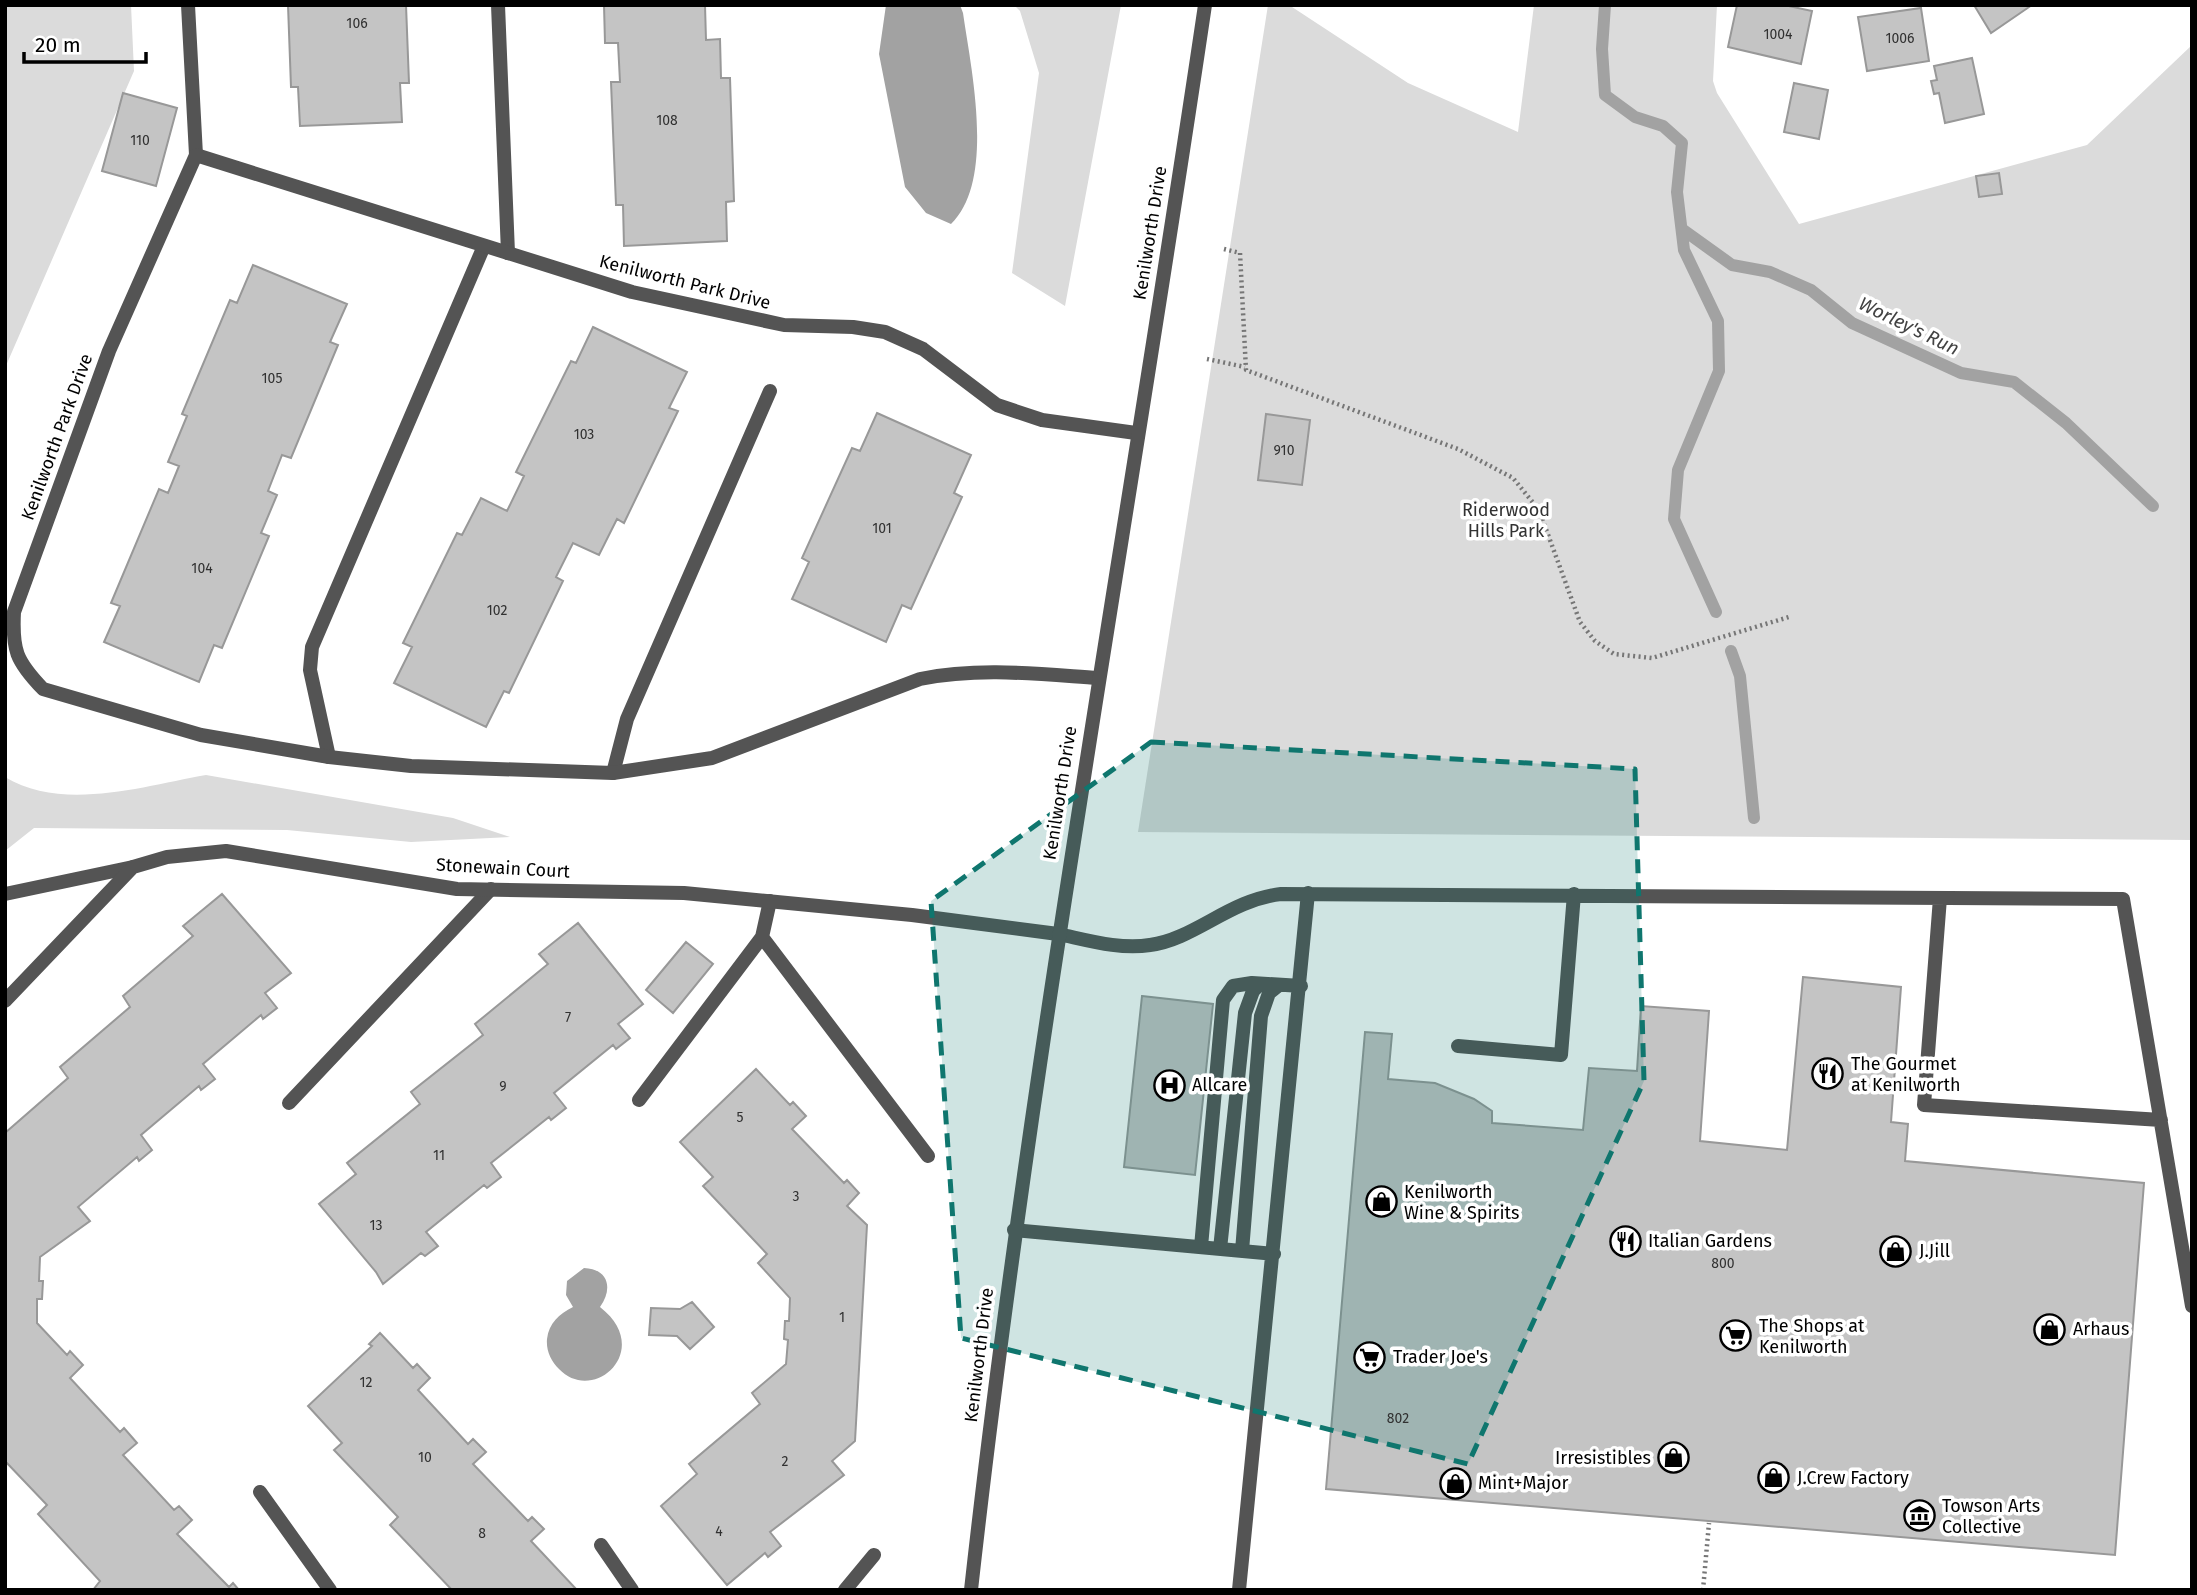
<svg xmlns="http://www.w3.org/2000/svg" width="2197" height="1595" font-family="'Fira Sans',sans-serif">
  <rect width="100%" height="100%" fill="#fff"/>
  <path fill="#dbdbdb" d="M5,5H131L134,71L5,368Z
    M1014,5H1121L1065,306L1012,273L1039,73L1020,11Z
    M1268,5H1289L1408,83L1518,132L1534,5H1717L1713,81L1717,93L1799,224L2087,145L2192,45V840L1138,832Z
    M206,775L453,818L510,837L411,842L287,830L34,828L5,851V777C62,812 144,786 206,775Z"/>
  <path fill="#a2a2a2" d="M886,5H960L963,13C971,69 996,180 951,224L926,213L905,187L879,54Z
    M584,1268C609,1269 613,1289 600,1307C655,1350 593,1405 559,1369C551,1361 546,1351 547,1339C549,1323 559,1314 573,1307L566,1295L567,1281Z"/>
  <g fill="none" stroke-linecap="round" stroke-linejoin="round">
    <path stroke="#a2a2a2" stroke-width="12" d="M1605,5L1602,49L1605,95L1635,117L1663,126L1682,143L1677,192L1684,250L1718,321L1719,371L1678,470L1674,519L1716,612
      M1682,229L1732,265L1770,272L1811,290L1852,323L1961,373L2014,382L2066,423L2153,506
      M1731,651L1740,676L1754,818"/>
  </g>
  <path fill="#c4c4c4" stroke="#989898" stroke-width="2" d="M288,5H406L409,83H400L402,122L300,126L298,87H291Z
    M604,5H705L706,40L720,39L721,78H730L734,201L726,202L727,241L624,246L623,205H616L611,82H620L618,43H605Z
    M1737,5H1784L1812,11L1801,64L1728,47Z
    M1974,5H2032L1991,33Z
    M1921,8L1929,61L1867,71L1858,17Z
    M1972,58L1984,114L1945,123L1939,93L1934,94L1931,81L1937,80L1934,66Z
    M1794,83L1828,90L1819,139L1784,132Z
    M123,93L177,108L156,186L102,171Z
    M1999,173L2002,194L1979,197L1976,176Z
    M253,265L347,304L330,342L338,345L291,458L282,455L268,491L277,495L261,533L269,536L222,648L214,645L199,682L104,642L120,606L111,603L159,489L168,493L179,466L168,462L187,416L182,414L230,300L237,303Z
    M593,327L687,372L669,408L678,411L624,523L617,519L599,555L573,543L556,577L563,581L509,693L504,691L486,727L394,683L412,647L403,643L457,533L462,535L481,498L507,511L524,476L516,472L571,361L576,363Z
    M877,413L971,455L954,493L962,497L911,609L902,605L886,642L792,599L809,562L802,558L852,448L860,451Z
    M1266,414L1310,420L1302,485L1258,480Z
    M222,894L291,973L265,993L277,1008L263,1019L261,1015L203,1064L215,1079L201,1090L199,1086L141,1135L152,1150L139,1161L137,1157L78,1207L90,1221L40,1257L39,1281H43L42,1299H37V1323L67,1355L70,1351L83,1365L70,1378L120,1432L124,1428L137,1443L123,1455L174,1510L179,1506L192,1520L177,1534L229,1587L233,1583L239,1590H93L100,1581L38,1514L47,1505L5,1461V1133L68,1078L60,1067L130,1007L123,996L193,936L183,926Z
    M578,923L643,1004L618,1024L630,1038L616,1049L613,1045L554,1093L566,1108L551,1120L549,1117L491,1163L501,1177L487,1188L484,1185L426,1232L438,1246L425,1256L421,1253L383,1284L376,1272L319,1204L356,1174L347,1163L420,1104L411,1092L483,1035L475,1024L548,964L539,954Z
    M686,942L713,964L673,1013L646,990Z
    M1803,977L1901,987L1891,1122L1908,1124L1905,1161L2144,1183L2115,1555L1326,1489L1365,1032L1392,1034L1388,1079L1435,1083L1474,1099L1492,1111V1123L1583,1130L1589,1068L1637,1071L1641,1006L1709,1011L1700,1141L1787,1150Z
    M1142,996L1213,1004L1195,1175L1124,1167Z
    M756,1069L790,1105L793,1102L806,1116L792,1129L844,1183L847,1180L859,1193L847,1206L867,1225L855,1441L832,1461L844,1475L770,1532L781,1546L768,1557L765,1553L727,1585L661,1506L697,1474L689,1464L760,1404L752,1393L786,1364L788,1340L784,1339L785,1321H789L790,1298L758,1263L767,1254L703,1186L713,1177L680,1142Z
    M692,1302L714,1327L690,1349L677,1336L649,1335L651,1308L680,1309Z
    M380,1333L413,1368L417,1364L430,1378L418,1390L468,1444L473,1439L486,1452L473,1464L528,1521L532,1517L544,1529L531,1541L577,1590H452L390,1525L398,1517L334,1450L342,1443L308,1406L372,1346L369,1344Z"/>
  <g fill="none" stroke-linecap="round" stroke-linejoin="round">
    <path stroke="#767676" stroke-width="4.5" stroke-dasharray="2 3.5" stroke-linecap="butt" d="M1224,249L1240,253L1246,370L1458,449L1513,478L1539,510L1580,622L1595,641L1614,654L1652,658L1789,617
      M1207,359L1245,367
      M1703,1590L1709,1523"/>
    <path stroke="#545454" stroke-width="14" d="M188,5L196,155
      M498,5L508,253
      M329,757L310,670L312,647L484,246
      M613,773L627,719L770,391
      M5,894L133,867
      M1940,898L1924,1105L2161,1120
      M770,901L762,937L928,1156
      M1058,934C1087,940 1120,950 1150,945C1195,939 1229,900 1281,894L2123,899L2192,1306
      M1458,1046L1561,1055L1574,894
      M639,1100L762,937
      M289,1103L491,889
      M1014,1230L1274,1254
      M1201,1247L1223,1000L1233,986L1252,983L1301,986
      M1220,1249L1245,1013L1253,991L1260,984
      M1242,1251L1261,1016L1269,993L1279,985
      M260,1492L330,1590
      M601,1545L632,1590
      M845,1590L874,1555
      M1239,1590L1308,893"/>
    <path stroke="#545454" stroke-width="14" d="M1098,678C1038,674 979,667 920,679L712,758L613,773L411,766L329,757L201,735L43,689C16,661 12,650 14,612L109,351L196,155L632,292L784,325L853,327L885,332L923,349L997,405L1042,420L1136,433
      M5,1001L133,867L167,857L226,851L457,889L684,893L912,915L1058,934"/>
    <path stroke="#545454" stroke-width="14" d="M971,1590C1030,1059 1127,534 1205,5"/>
  </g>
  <path fill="#0f766e" fill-opacity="0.2" stroke="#0f766e" stroke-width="5" stroke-dasharray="14 9" stroke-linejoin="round" d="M1151,742L1635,769L1644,1081L1468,1464L961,1338L931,901Z"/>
  <defs>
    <symbol id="restaurant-ring" viewBox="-11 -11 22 22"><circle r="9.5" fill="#fff" stroke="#000" stroke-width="1.5"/><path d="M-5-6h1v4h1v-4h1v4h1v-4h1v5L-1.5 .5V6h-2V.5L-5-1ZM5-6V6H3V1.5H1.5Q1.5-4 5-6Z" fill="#000"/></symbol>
    <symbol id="hospital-ring" viewBox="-11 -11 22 22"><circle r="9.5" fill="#fff" stroke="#000" stroke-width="1.5"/><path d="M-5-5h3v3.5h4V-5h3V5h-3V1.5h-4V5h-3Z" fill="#000"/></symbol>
    <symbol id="shop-ring" viewBox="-11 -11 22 22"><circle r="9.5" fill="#fff" stroke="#000" stroke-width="1.5"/><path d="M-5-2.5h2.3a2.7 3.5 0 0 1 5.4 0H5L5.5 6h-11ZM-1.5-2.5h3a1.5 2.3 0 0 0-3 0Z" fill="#000"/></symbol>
    <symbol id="supermarket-ring" viewBox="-11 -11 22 22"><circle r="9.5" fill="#fff" stroke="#000" stroke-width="1.5"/><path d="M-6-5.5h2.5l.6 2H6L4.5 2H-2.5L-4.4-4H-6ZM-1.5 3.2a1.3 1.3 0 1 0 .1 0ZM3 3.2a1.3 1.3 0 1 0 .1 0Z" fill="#000"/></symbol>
    <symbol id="museum-ring" viewBox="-11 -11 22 22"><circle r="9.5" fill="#fff" stroke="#000" stroke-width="1.5"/><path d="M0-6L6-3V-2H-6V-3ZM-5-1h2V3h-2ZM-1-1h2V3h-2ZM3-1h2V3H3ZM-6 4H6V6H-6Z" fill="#000"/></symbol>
  </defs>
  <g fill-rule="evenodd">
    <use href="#restaurant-ring" x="1810" y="1056" width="35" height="35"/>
    <use href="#hospital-ring" x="1152" y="1068" width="35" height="35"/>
    <use href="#shop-ring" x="1364" y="1184" width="35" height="35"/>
    <use href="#restaurant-ring" x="1608" y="1224" width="35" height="35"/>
    <use href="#shop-ring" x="1878" y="1234" width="35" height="35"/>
    <use href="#shop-ring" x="2032" y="1312" width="35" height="35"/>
    <use href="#supermarket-ring" x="1718" y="1318" width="35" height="35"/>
    <use href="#supermarket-ring" x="1352" y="1340" width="35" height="35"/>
    <use href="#shop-ring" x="1656" y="1440" width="35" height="35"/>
    <use href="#shop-ring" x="1756" y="1460" width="35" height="35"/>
    <use href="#shop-ring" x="1438" y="1466" width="35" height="35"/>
    <use href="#museum-ring" x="1902" y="1498" width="35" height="35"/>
  </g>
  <g text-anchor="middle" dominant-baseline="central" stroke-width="7" stroke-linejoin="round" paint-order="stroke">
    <g font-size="14" fill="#313131">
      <text x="357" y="23">106</text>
      <text x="1778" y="34">1004</text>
      <text x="1900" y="38">1006</text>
      <text x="667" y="120">108</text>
      <text x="140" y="140">110</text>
      <text x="272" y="378">105</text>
      <text x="584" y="434">103</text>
      <text x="1284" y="450">910</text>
      <text x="882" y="528">101</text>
      <text x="202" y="568">104</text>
      <text x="497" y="610">102</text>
      <text x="568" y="1017">7</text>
      <text x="503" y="1086">9</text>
      <text x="740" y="1117">5</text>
      <text x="439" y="1155">11</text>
      <text x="796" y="1196">3</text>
      <text x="376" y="1225">13</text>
      <text x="1723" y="1263">800</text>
      <text x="842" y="1317">1</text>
      <text x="366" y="1382">12</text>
      <text x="1398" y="1418">802</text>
      <text x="425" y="1457">10</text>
      <text x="785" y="1461">2</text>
      <text x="719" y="1531">4</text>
      <text x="482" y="1533">8</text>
    </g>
    <g font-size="18" fill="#000" stroke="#fff">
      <text transform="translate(1150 233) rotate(-81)">Kenilworth Drive</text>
      <text transform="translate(685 282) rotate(14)">Kenilworth Park Drive</text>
      <text transform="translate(57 437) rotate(-70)">Kenilworth Park Drive</text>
      <text transform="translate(1060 793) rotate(-81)">Kenilworth Drive</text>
      <text transform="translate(503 868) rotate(3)">Stonewain Court</text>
      <text transform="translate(979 1355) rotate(-83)">Kenilworth Drive</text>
    </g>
    <g font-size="18" fill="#323232" stroke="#fff">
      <text x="1506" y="510">Riderwood<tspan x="1506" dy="21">Hills Park</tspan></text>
    </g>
    <g font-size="18" fill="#000" stroke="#fff" text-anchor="start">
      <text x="1851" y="1064">The Gourmet<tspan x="1851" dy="21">at Kenilworth</tspan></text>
      <text x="1192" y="1085">Allcare</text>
      <text x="1404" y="1192">Kenilworth<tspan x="1404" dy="21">Wine &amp; Spirits</tspan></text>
      <text x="1648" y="1241">Italian Gardens</text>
      <text x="1919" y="1251">J.Jill</text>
      <text x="1759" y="1326">The Shops at<tspan x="1759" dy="21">Kenilworth</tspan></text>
      <text x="2073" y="1329">Arhaus</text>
      <text x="1393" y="1357">Trader Joe's</text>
      <text x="1651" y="1458" text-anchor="end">Irresistibles</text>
      <text x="1797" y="1478">J.Crew Factory</text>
      <text x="1478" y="1483">Mint+Major</text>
      <text x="1942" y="1506">Towson Arts<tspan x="1942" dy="21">Collective</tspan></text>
    </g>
    <g font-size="19" font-style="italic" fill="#434343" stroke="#fff">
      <text transform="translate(1909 326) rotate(26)">Worley's Run</text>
    </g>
  </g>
  <rect width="2197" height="1595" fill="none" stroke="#000000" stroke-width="14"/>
  <path d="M24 52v10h122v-10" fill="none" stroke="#000000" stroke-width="3.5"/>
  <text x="35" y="52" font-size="21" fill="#000000" stroke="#ffffff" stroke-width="5" paint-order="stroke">20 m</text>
</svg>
